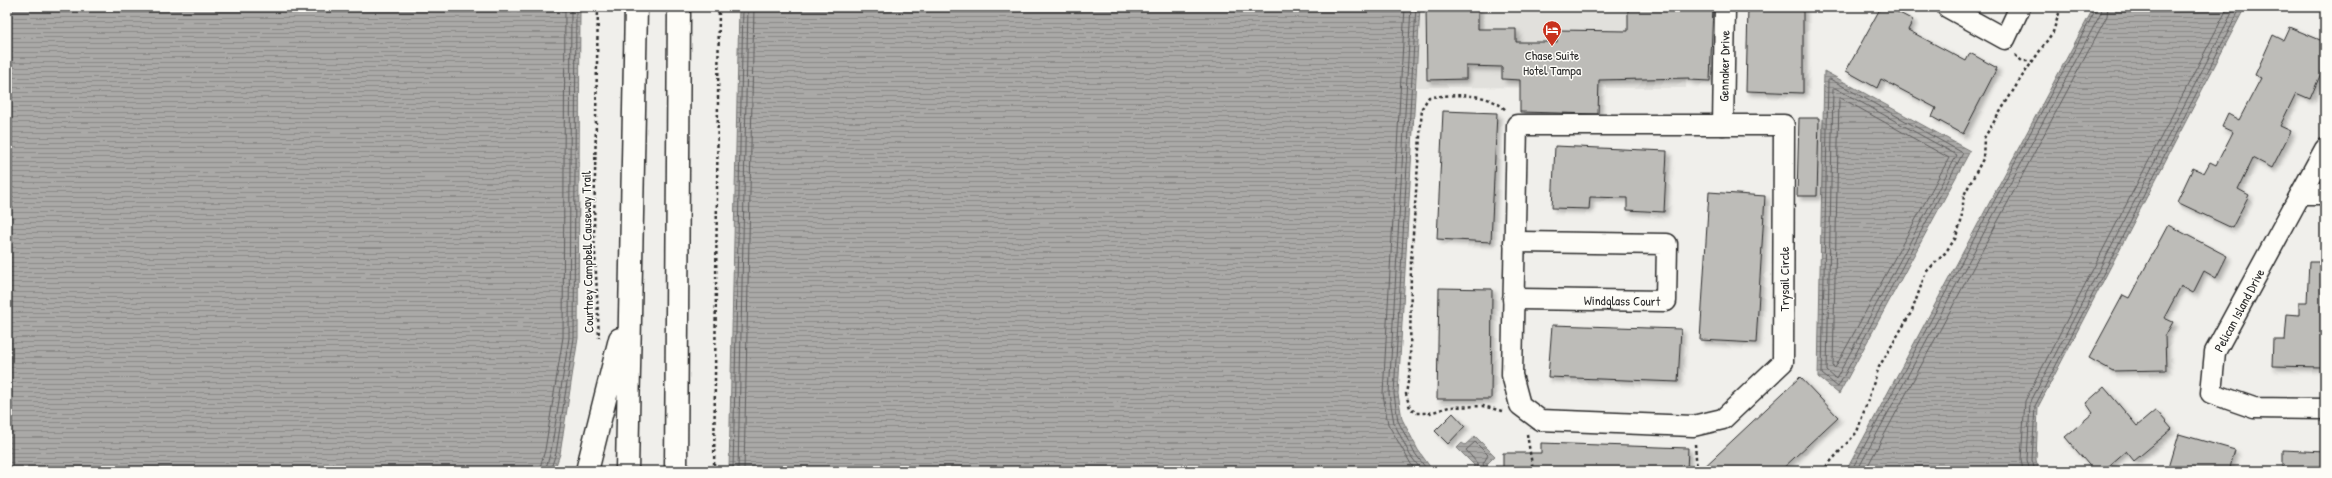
<svg xmlns="http://www.w3.org/2000/svg" width="2332" height="478" font-family="'Patrick Hand',sans-serif">
  <defs>
    <pattern id="water-rules" width="6" height="5" patternUnits="userSpaceOnUse"><rect width="6" height="5" fill="#aaa9a7"/><path d="M0 2.5h6" fill="none" stroke="#8b8a88"/></pattern>
    <filter id="shadow"><feDropShadow dx="3.5" dy="3.5" stdDeviation="2" flood-color="#0004"/></filter>
  </defs>
  <rect width="100%" height="100%" fill="#f0efeb"/>
  <filter id="ink" filterUnits="userSpaceOnUse"><feTurbulence type="fractalNoise" baseFrequency=".025" numOctaves="2"/><feDisplacementMap in="SourceGraphic" scale="8" xChannelSelector="R" yChannelSelector="G"/><feConvolveMatrix kernelMatrix="1 2 1 2 8 2 1 2 1" color-interpolation-filters="sRGB"/></filter>
  <g filter="url(#ink)">
    <path fill="#e1e0dc" d="M1420,7H1687L1686,88L1416,87Z"/>
    <path fill="url(#water-rules)" stroke="#777775" d="M7,7H580L578,338L560,454L554,471H7Z
      M739,7H1420L1398,394L1402,419L1418,450L1433,471H729Z
      M2094,7H2245L2038,407L2036,460L2039,471H1846Z
      M1824,71L1970,151L1839,394L1818,377Z
      M1475,436L1495,456L1487,464V467H1496V471H1473L1474,465L1457,448L1462,443L1465,445Z"/>
    <g fill="none" stroke-linecap="round" stroke-linejoin="round">
      <path stroke="#5e5d5d" stroke-width="1" d="M1405,7L1383,394L1388,424L1415,471
        M1411,7L1389,394L1394,423L1410,455L1422,471
        M1416,7L1394,394L1398,421L1414,452L1428,471
        M1830,79L1963,153L1838,387L1822,374L1828,81Z
        M1835,88L1957,155L1836,379L1827,371L1833,90Z
        M1841,98L1949,158L1835,368L1833,366L1839,100Z
        M539,471L545,450L563,337L565,7
        M545,471L551,451L569,338L571,7
        M550,471L556,453L574,338L576,7
        M733,471L743,7
        M738,471L748,7
        M744,471L754,7
        M1477,471V463L1466,450L1475,442L1488,455L1483,464L1486,471
        M1851,471L2097,7
        M1857,471L2101,13L2102,7
        M1865,471L2107,16L2108,7
        M2023,471L2021,459L2025,401L2228,7
        M2030,471L2027,460L2030,403L2235,7
        M2035,471L2032,460L2035,406L2241,7"/>
    </g>
    <path fill="#bdbcb8" stroke="#2b2b2b" filter="url(#shadow)" d="M1426,7H1478V29H1516V42H1557V30L1628,31V7H1713L1710,81L1689,80V78L1599,80L1598,114L1520,112V80L1502,79V67L1466,66V79L1427,80Z
      M1748,7H1803V93L1746,91Z
      M1881,7H1888L1913,20L1908,30L1966,61L1970,53L1997,68L1963,134L1932,117L1936,108L1881,79L1877,88L1846,71Z
      M2289,27L2325,42V64L2310,99L2296,93L2280,126L2291,131L2272,168L2253,158L2238,189L2249,195L2232,228L2177,202L2193,168L2204,173L2210,162L2216,165L2233,132L2222,127L2228,114L2239,120L2261,78L2255,75L2273,35L2283,40Z
      M1443,111L1497,113L1491,242L1437,239Z
      M1799,118H1819L1817,196H1797Z
      M1555,146L1667,151L1664,212L1627,210V198L1590,197L1589,209L1552,208Z
      M1709,192L1765,196L1756,343L1700,340Z
      M2168,225L2227,256L2216,278L2204,271L2193,293L2181,286L2164,318L2173,322L2165,336L2166,370L2113,371L2089,358L2123,295L2129,298Z
      M2309,262H2325V354H2322V367L2272,366L2273,340H2285L2287,314L2299,315V302H2307Z
      M1439,288L1492,289L1491,399H1437Z
      M1552,325L1681,329L1678,382L1548,377Z
      M1800,377L1838,417L1780,471H1700Z
      M2104,387L2137,426L2156,410L2172,429L2134,461L2126,451L2103,471H2094L2065,437L2093,413L2086,403Z
      M1453,413L1465,426L1448,444L1435,431Z
      M2179,434L2235,450L2229,471H2168Z
      M1541,443L1688,448L1687,471H1503V453H1541Z
      M2283,450L2325,452V471H2283Z"/>
    <g fill="none" stroke-linecap="round" stroke-linejoin="round">
      <defs>
        <g id="minor">
          <path d="M1947,7L2005,39L2020,7"/>
          <path d="M1517,125H1784L1783,362L1723,419L1693,426L1540,420L1520,405L1512,375Z"/>
          <path id="s1" d="M1723,125L1725,7"/>
          <path d="M2325,149L2215,352L2211,393L2254,408L2325,409"/>
          <path d="M2302,194H2325"/>
          <path id="s2" d="M1513,299L1666,301L1667,244L1514,242"/>
        </g>
        <path id="highway" d="M587,471L620,339
          M627,471L636,7
          M676,471L679,7"/>
      </defs>
      <use href="#minor" stroke="#2b2b2b" stroke-width="23"/>
      <use href="#highway" stroke="#2b2b2b" stroke-width="25"/>
      <path stroke="#2b2b2b" stroke-width="2.5" stroke-dasharray="3 3" stroke-linecap="butt" d="M598,7L594,231L599,338
        M2015,55L2022,61H2034
        M1502,411L1483,406L1449,407L1430,413H1416L1410,408L1406,394L1410,370L1411,262L1422,108L1429,97C1456,95 1487,91 1507,111
        M1527,434L1533,471
        M1695,444L1697,471
        M714,471L719,7
        M1822,471L1857,432L1879,367L1912,311L1926,272L1945,253L1955,239L1961,222L1964,195L1983,159L1984,138L2021,78L2053,32L2061,7"/>
      <use href="#minor" stroke="#fdfcf7" stroke-width="20"/>
      <use href="#highway" stroke="#fdfcf7" stroke-width="22"/>
    </g>
  </g>
  <defs>
    <symbol id="hotel-pin" viewBox="-11 -11 22 30"><path d="M0 17L-7.5 6A9.5 9.5 0 1 1 7.5 6Z" fill="#c8321e" stroke="#fdfcf7"/><path d="M-6-4.5h1.5V1H6V5H4.5V3h-9V5H-6ZM-4 0a1.8 1.8 0 1 1 3.6 0ZM.5 0V-2.5h3Q6-2.5 6 0Z" fill="#fff"/></symbol>
  </defs>
  <g fill-rule="evenodd">
    <use href="#hotel-pin" x="1541" y="19" width="22" height="30"/>
  </g>
  <g text-anchor="middle" dominant-baseline="central" stroke-width="3" stroke-linejoin="round" paint-order="stroke">
    <g font-size="13" fill="#2b2b2b" stroke="#fdfcf7">
      <text x="1552" y="55">Chase Suite<tspan x="1552" dy="15">Hotel Tampa</tspan></text>
    </g>
    <g font-size="13" fill="#2b2b2b" stroke="#fdfcf7">
      <text stroke="none"><textPath href="#s1" startOffset="59">Gennaker Drive</textPath></text>
      <text transform="translate(587 252) rotate(-91)">Courtney Campbell Causeway Trail</text>
      <text transform="translate(1784 279) rotate(-90)">Trysail Circle</text>
      <text stroke="none"><textPath href="#s2" startOffset="109">Windglass Court</textPath></text>
      <text transform="translate(2239 310) rotate(-62)">Pelican Island Drive</text>
    </g>
  </g>
  <rect width="2332" height="478" fill="none" stroke="#fdfcf7" stroke-width="24"/>
  <rect x="12" y="12" width="2308" height="454" fill="none" stroke="#2b2b2b" stroke-width="1.5" filter="url(#ink)"/>
</svg>
